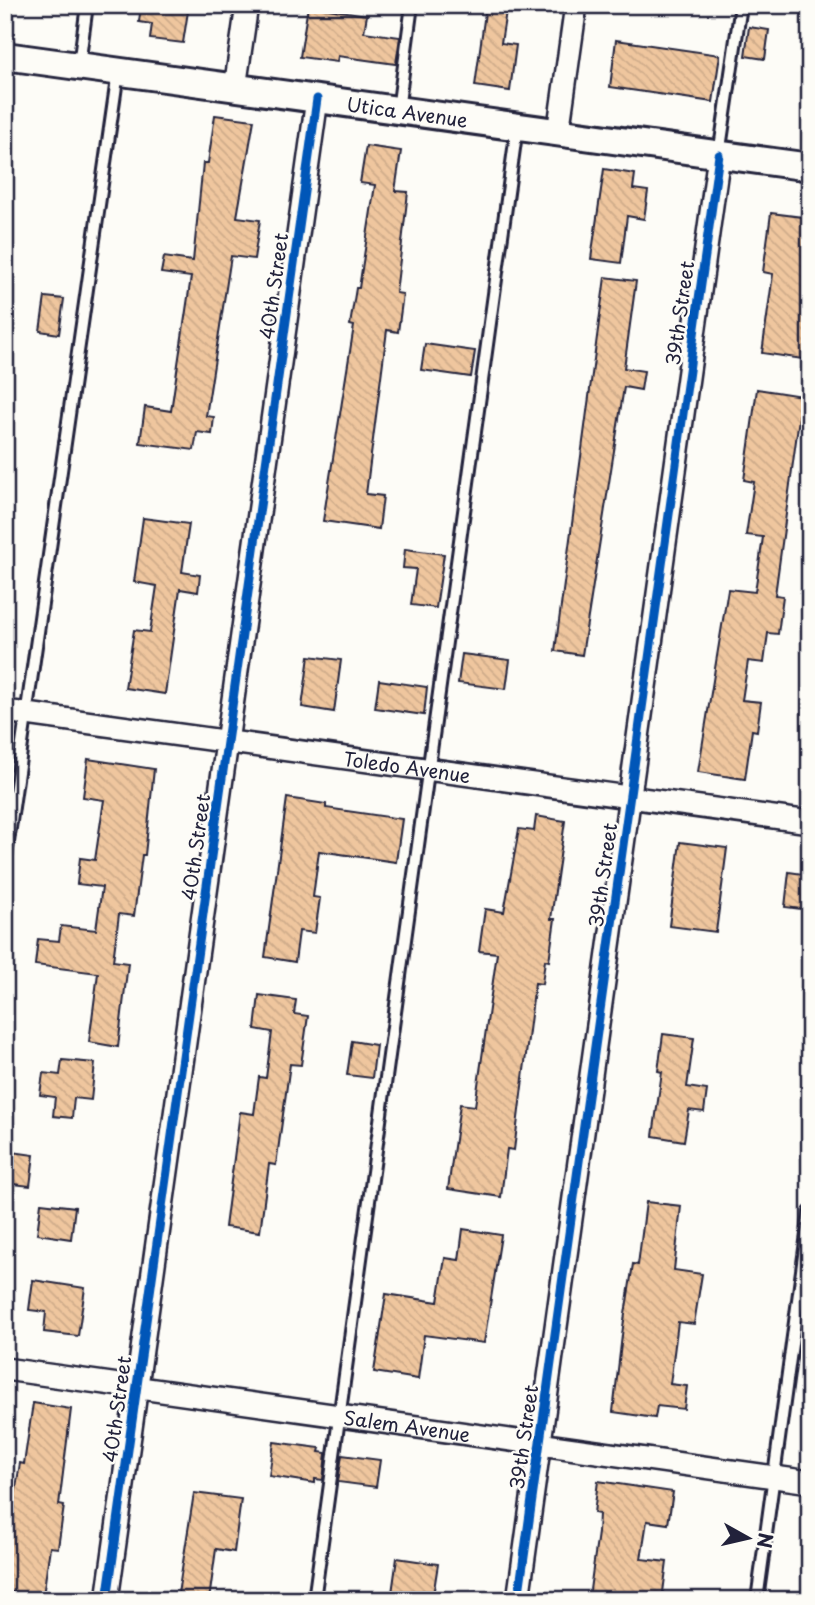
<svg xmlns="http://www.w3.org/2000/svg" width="815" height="1605" font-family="'Playpen Sans',sans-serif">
  <defs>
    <pattern id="building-back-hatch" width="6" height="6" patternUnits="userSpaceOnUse" patternTransform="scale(1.75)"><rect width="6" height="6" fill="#efc69e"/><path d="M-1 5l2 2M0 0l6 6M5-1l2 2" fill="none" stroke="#cdaa89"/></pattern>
  </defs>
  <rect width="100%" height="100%" fill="#fdfcf7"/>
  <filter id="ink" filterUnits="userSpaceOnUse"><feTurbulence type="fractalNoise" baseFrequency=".0143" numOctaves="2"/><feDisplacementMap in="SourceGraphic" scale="14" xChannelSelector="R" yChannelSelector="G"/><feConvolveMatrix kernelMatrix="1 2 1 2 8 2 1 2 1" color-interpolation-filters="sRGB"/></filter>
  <g filter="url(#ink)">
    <path fill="url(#building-back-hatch)" stroke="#22223b" stroke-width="2" d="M141,5H189L183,43L150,39L152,24L139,22Z
      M486,5H507L501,43L516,45L510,91L475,86Z
      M308,6L367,15L364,32L400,37L396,64L338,56L337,62L300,57Z
      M749,27L769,30L765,59L745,56Z
      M616,40L720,55L713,102L610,87Z
      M215,115L254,120L237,217L260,220L254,259L231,256L206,416L214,417L212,434L197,432L194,450L140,443L145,407L171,411L191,277L161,273L164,257L193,261L203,163H208Z
      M366,146L401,151L395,191L408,192L396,293L403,294L398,332L387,330L366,494L383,496L379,529L323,521L354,326L350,325L356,288H359L375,185L360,183Z
      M604,169L635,174L633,189L648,191L644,219L627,216L621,263L591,259Z
      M771,213L810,218V360L762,353L773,274L763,272Z
      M605,277L636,281L624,368L644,371L641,390L624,387L582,655L555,651Z
      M45,297L64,299L59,334L40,331Z
      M425,344L475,351L471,377L421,370Z
      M757,389L802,396L775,595L783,596L778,634L768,633L764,663L748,661L742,700L761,702L757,731L752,730L745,779L698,772L728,589L755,592L763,537L746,535L754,482L744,480Z
      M143,518L189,524L182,572L200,575L198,592L180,589L165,694L125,688L134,630L150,632L157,586L134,582Z
      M405,549L444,554L436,608L411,605L416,569L403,568Z
      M462,654L510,660L506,689L458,683Z
      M309,656L341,660L334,712L302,707Z
      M379,680L427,687L424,715L375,708Z
      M88,759L154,769L145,855H142L134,916L119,914L113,961L128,963L118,1047L89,1042L98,973L35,965L38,939L59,941L61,926L96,930L102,887L77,884L80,858L95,860L104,800L83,797Z
      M287,798L326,804V808L402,819L396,862L319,851L313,897L320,898L315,933L299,931L295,962L265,957Z
      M536,816L565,821L551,919H555L549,961L545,960L542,984L535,983L514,1150L507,1149L501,1197L448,1189L460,1104L475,1106L497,953L479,951L485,909L504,912L519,829L534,831Z
      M680,842L727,848L716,932L669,926Z
      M789,872L810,875V910L785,907Z
      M259,995L296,1000L294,1014L308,1016L301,1065L290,1064L276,1165L269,1164L260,1232L225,1227L240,1112L254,1114L259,1077L266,1078L272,1032L255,1029Z
      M663,1034L694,1038L687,1087L707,1090L704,1112L689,1110L684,1141L653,1136L662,1072L658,1071Z
      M352,1041L376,1045L372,1078L347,1075Z
      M62,1060L95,1063L91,1100L74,1098L72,1118L53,1116L55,1097L40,1095L43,1073L60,1075Z
      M5,1151L34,1155L30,1186L5,1183Z
      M646,1202L681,1206L674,1270L702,1274L694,1324L678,1322L670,1384L687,1386L684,1409L657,1406L655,1418L613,1412L623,1327L633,1264L638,1265Z
      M41,1203L75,1207L71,1239L37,1234Z
      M463,1229L501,1235L484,1343L424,1335L418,1379L374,1372L386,1294L438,1302L445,1258L459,1260Z
      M33,1280L85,1288L78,1336L44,1332L46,1312L29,1310Z
      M33,1403L71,1409L59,1505L64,1506L58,1548L50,1547L43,1596L5,1591V1558L12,1513L20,1463L24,1464Z
      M274,1442L320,1448L319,1452L326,1453L323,1480L315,1479V1483L269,1476Z
      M342,1455L380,1460L376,1487L338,1482Z
      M598,1481L673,1492L668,1524L647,1521L641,1559L667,1562L662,1600L589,1597L598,1533L599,1514L594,1513Z
      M194,1493L241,1499L234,1552L216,1549L209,1600H177Z
      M397,1558L438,1564L433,1596L409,1593L408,1600H391Z"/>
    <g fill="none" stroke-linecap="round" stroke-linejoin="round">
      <defs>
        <path id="service" d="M79,65L87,5
          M398,110L412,5
          M719,155L741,5
          M5,863L118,72
          M314,1600L517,127
          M757,1600L810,1212"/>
        <g id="minor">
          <path d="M235,88L247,5"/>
          <path d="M558,133L576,5"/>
          <path id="s1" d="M5,711L810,822"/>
          <path id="s2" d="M5,1369L810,1482"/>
          <path d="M107,1600L317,99"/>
          <path d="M518,1600L719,155"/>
        </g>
        <g id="tertiary">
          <path id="s3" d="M5,56L810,167"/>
        </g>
      </defs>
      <use href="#service" stroke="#22223b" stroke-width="16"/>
      <use href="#minor" stroke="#22223b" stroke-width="26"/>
      <use href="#tertiary" stroke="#22223b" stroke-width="32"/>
      <use href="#service" stroke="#fdfcf7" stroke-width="10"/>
      <use href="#minor" stroke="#fdfcf7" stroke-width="21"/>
      <use href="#tertiary" stroke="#fdfcf7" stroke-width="26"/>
      <defs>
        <path id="cycleway" d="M107,1600L317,99
          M518,1600L719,155"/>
      </defs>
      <use href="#cycleway" stroke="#fdfcf7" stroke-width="13"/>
      <use href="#cycleway" stroke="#0057b8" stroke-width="9"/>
    </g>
  </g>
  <g text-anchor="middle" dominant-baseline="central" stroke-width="5" stroke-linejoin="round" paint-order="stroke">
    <g font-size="19" fill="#22223b" stroke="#fdfcf7">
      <text stroke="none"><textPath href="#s3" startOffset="406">Utica Avenue</textPath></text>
      <text transform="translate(273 286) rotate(-82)">40th Street</text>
      <text transform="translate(679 313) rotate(-82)">39th Street</text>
      <text stroke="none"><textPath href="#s1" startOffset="406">Toledo Avenue</textPath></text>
      <text transform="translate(195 847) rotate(-82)">40th Street</text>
      <text transform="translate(602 875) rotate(-82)">39th Street</text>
      <text transform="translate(116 1409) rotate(-82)">40th Street</text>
      <text stroke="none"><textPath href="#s2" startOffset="406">Salem Avenue</textPath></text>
      <text transform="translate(523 1437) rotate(-82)">39th Street</text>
    </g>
  </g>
  <rect width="815" height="1605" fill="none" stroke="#fdfcf7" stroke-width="28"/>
  <rect x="14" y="14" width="787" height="1577" fill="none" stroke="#22223b" stroke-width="2.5" filter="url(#ink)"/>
  <g transform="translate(748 1538) rotate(98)" stroke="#fdfcf7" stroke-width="5" paint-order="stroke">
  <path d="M0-5L12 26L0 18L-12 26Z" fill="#22223b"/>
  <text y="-10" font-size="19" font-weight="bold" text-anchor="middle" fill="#22223b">N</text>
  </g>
</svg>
